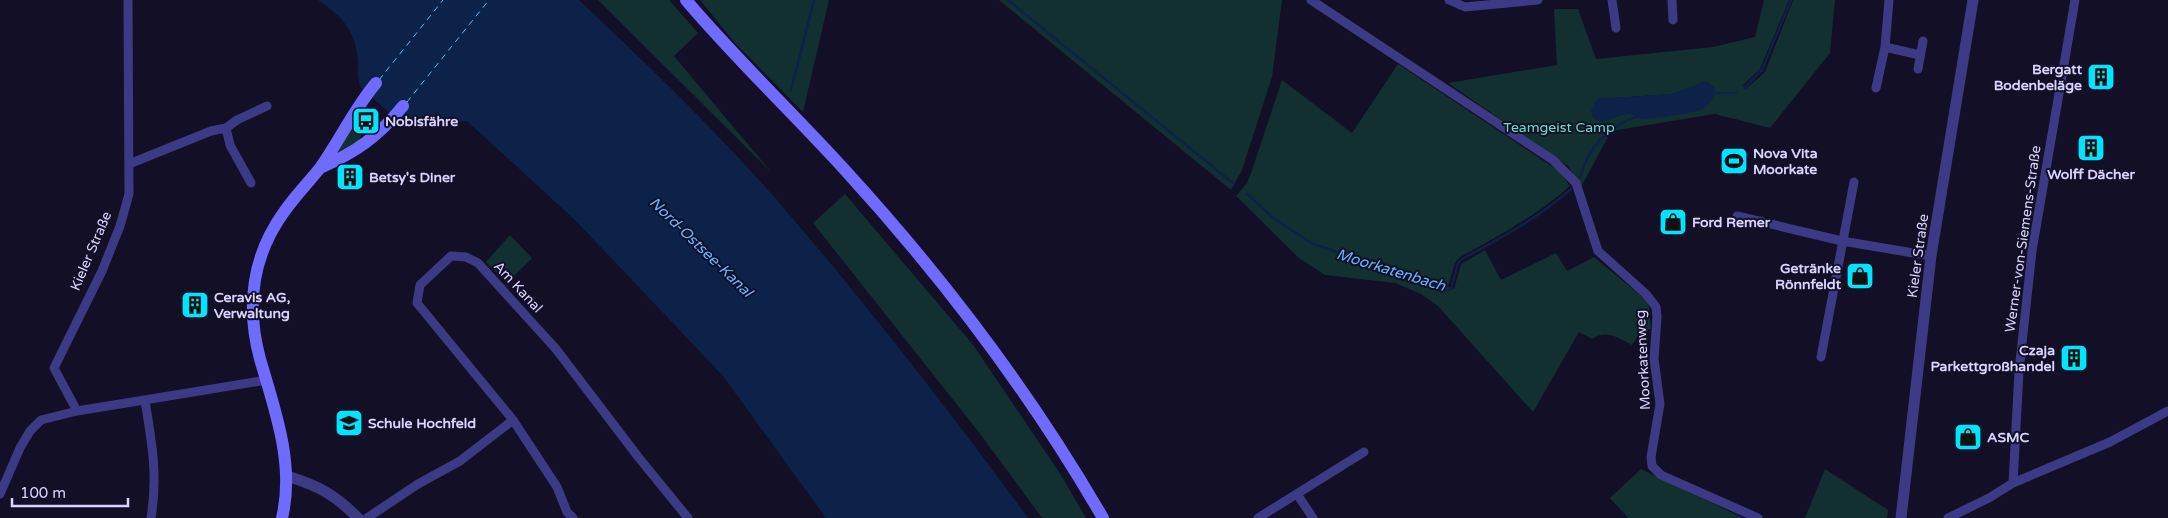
<svg xmlns="http://www.w3.org/2000/svg" width="2168" height="518" font-family="'Varela Round',sans-serif">
  <rect width="100%" height="100%" fill="#130f26"/>
  <path fill="#12302f" fill-rule="evenodd" d="M598,0H669L698,33L674,56L772,173Z
    M700,0H829L803,112L735,43Z
    M999,0H1282L1272,77L1242,170L1231,190Z
    M1764,0H1789L1760,69L1743,85L1746,89L1765,72L1793,0H1835L1830,53L1770,128L1715,114L1611,131L1581,187L1568,166L1448,83L1557,65L1554,9H1578L1596,59L1713,47L1755,37ZM1684,90L1702,109L1641,118L1597,99L1673,94Z
    M1398,64L1559,171L1570,186C1536,216 1499,236 1460,257L1455,263L1448,287L1454,289L1461,264L1485,250L1501,280L1556,253L1567,271L1594,257L1645,299L1649,307L1651,329H1642L1632,345C1618,338 1607,329 1592,339L1579,332L1533,412L1438,306L1421,294L1395,283L1325,275L1299,258L1236,196L1247,183L1251,173L1282,80L1352,133Z
    M353,126L362,131L360,140L334,155Z
    M845,194L974,346L1061,475L1086,518H1042L981,435L813,223Z
    M510,235L532,258L507,283L486,262Z
    M1641,469L1743,518H1628L1610,498Z
    M1825,469L1888,510L1887,518H1805Z"/>
  <path fill="#0c2248" d="M318,0H579C651,68 723,137 788,213C872,311 952,414 1028,518H826L723,376L576,221L467,121L407,124L400,122L361,88C357,80 358,69 358,61C355,30 343,17 318,0Z
    M1706,81L1715,88C1716,96 1710,106 1702,109C1694,113 1652,119 1644,119C1639,118 1634,115 1629,114C1616,113 1606,128 1593,118L1591,111L1597,99L1673,94Z"/>
  <g fill="none" stroke-linecap="round" stroke-linejoin="round">
    <path stroke="#0c2248" stroke-width="2.5" d="M1008,0L1234,184
      M1745,87L1762,70L1791,0
      M791,90L814,0
      M1713,93H1736
      M1580,177C1589,146 1608,126 1638,116
      M1247,194L1276,220L1313,244L1332,250L1351,260L1412,276L1446,290L1451,289L1458,263L1462,259C1501,238 1538,218 1571,189"/>
    <path stroke="#62b6ff" stroke-width="1" stroke-dasharray="6 5" stroke-linecap="butt" d="M379,80L443,0
      M407,102L489,0"/>
    <path stroke="#3d3a85" stroke-width="9" d="M1311,0L1553,160L1576,183L1598,251L1646,294L1656,307L1657,317L1654,359L1660,404L1651,457L1652,466L1661,475L1758,518
      M1449,0L1465,7L1538,0
      M1612,0L1616,28
      M1672,0L1673,20
      M1885,47L1920,55
      M1918,69L1923,41
      M1876,88L1885,47L1889,0
      M226,128L230,145L251,183
      M129,164L211,131L226,128L237,120L267,106
      M1737,216L1842,241L1931,256
      M1821,357L1854,182
      M145,401C152,443 158,476 151,518
      M77,411L54,368L102,271L120,226L129,194L128,0
      M2013,483L2110,442L2168,411
      M0,494L20,448L30,431L41,420L77,411L267,380
      M1297,494L1313,518
      M367,518L418,484L460,461L513,420
      M573,518L567,512L557,487L513,420L417,303L420,285L451,256L466,257L478,263L556,349L639,458L688,518
      M1258,518L1364,452
      M1948,518L1989,498L2013,483L2019,371L2032,251L2075,0"/>
    <path stroke="#3d3a85" stroke-width="11" d="M287,476C319,486 334,494 358,518
      M1901,518L1931,256L1973,0"/>
    <path stroke="#6f6bff" stroke-width="12" d="M686,0C736,59 792,112 844,169C942,276 1030,392 1103,518
      M320,168C356,152 378,137 403,106
      M282,518C295,465 275,410 260,359C246,307 252,256 284,212C295,196 308,183 320,168C340,140 354,109 376,83"/>
  </g>
  <defs>
    <symbol id="building-square" viewBox="-11 -11 22 22"><rect x="-9" y="-9" width="18" height="18" rx="4" fill="#00e5ff" stroke="#130f26"/><path d="M-4-6H4V6H1V3H-1V6H-4ZM-2.5-4.3h1.7v1.8h-1.7ZM.8-4.3h1.7v1.8H.8ZM-2.5-1h1.7V.8h-1.7ZM.8-1h1.7V.8H.8Z" fill="#111"/></symbol>
    <symbol id="bus-square" viewBox="-11 -11 22 22"><rect x="-9" y="-9" width="18" height="18" rx="4" fill="#00e5ff" stroke="#130f26"/><path d="M-5-6H5V4H4V6H2V4H-2V6H-4V4H-5ZM-3.5-4V0h7V-4ZM-3.5 1.2v1.5H-2V1.2ZM2 1.2v1.5H3.5V1.2Z" fill="#111"/></symbol>
    <symbol id="stadium-square" viewBox="-11 -11 22 22"><rect x="-9" y="-9" width="18" height="18" rx="4" fill="#00e5ff" stroke="#130f26"/><path d="M0-5a6.5 5 0 1 0 0 10a6.5 5 0 1 0 0-10ZM-3.5-1.8h7v3.6h-7Z" fill="#111"/></symbol>
    <symbol id="shop-square" viewBox="-11 -11 22 22"><rect x="-9" y="-9" width="18" height="18" rx="4" fill="#00e5ff" stroke="#130f26"/><path d="M-5-2.5h2.3a2.7 3.5 0 0 1 5.4 0H5L5.5 6h-11ZM-1.5-2.5h3a1.5 2.3 0 0 0-3 0Z" fill="#111"/></symbol>
    <symbol id="school-square" viewBox="-11 -11 22 22"><rect x="-9" y="-9" width="18" height="18" rx="4" fill="#00e5ff" stroke="#130f26"/><path d="M0-5L7-2L0 1L-7-2ZM-4 1L0 2.5L4 1V4Q0 6-4 4Z" fill="#111"/></symbol>
  </defs>
  <g fill-rule="evenodd">
    <use href="#building-square" x="2085" y="61" width="32" height="32"/>
    <use href="#bus-square" x="350" y="105" width="32" height="32"/>
    <use href="#building-square" x="2075" y="132" width="32" height="32"/>
    <use href="#stadium-square" x="1718" y="145" width="32" height="32"/>
    <use href="#building-square" x="334" y="161" width="32" height="32"/>
    <use href="#shop-square" x="1657" y="206" width="32" height="32"/>
    <use href="#shop-square" x="1844" y="260" width="32" height="32"/>
    <use href="#building-square" x="179" y="289" width="32" height="32"/>
    <use href="#building-square" x="2058" y="342" width="32" height="32"/>
    <use href="#school-square" x="333" y="407" width="32" height="32"/>
    <use href="#shop-square" x="1952" y="421" width="32" height="32"/>
  </g>
  <g text-anchor="middle" dominant-baseline="central" stroke-width="4" stroke-linejoin="round" paint-order="stroke">
    <g font-size="14" font-weight="bold" fill="#d9d4ff" stroke="#130f26" text-anchor="start">
      <text x="2082" y="69" text-anchor="end">Bergatt<tspan x="2082" dy="16">Bodenbeläge</tspan></text>
      <text x="385" y="121">Nobisfähre</text>
      <text x="1753" y="153">Nova Vita<tspan x="1753" dy="16">Moorkate</tspan></text>
      <text x="2091" y="174" text-anchor="middle">Wolff Dächer</text>
      <text x="369" y="177">Betsy's Diner</text>
      <text x="1692" y="222">Ford Remer</text>
      <text x="1841" y="268" text-anchor="end">Getränke<tspan x="1841" dy="16">Rönnfeldt</tspan></text>
      <text x="214" y="297">Ceravis AG,<tspan x="214" dy="16">Verwaltung</tspan></text>
      <text x="2055" y="350" text-anchor="end">Czaja<tspan x="2055" dy="16">Parkettgroßhandel</tspan></text>
      <text x="368" y="423">Schule Hochfeld</text>
      <text x="1987" y="437">ASMC</text>
    </g>
    <g font-size="14" fill="#5fe0c0" stroke="#130f26">
      <text x="1559" y="127">Teamgeist Camp</text>
    </g>
    <g font-size="14" fill="#d9d4ff" stroke="#130f26">
      <text transform="translate(2023 239) rotate(-82)">Werner-von-Siemens-Straße</text>
      <text transform="translate(91 251) rotate(-67)">Kieler Straße</text>
      <text transform="translate(1918 256) rotate(-82)">Kieler Straße</text>
      <text transform="translate(518 287) rotate(47)">Am Kanal</text>
      <text transform="translate(1643 360) rotate(-93)">Moorkatenweg</text>
    </g>
    <g font-size="15" font-style="italic" fill="#62b6ff" stroke="#130f26">
      <text transform="translate(701 247) rotate(44)">Nord-Ostsee-Kanal</text>
      <text transform="translate(1391 270) rotate(17)">Moorkatenbach</text>
    </g>
  </g>
  <path d="M12 498v8h116v-8" fill="none" stroke="#d9d4ff" stroke-width="2.5"/>
  <text x="20" y="498" font-size="15" fill="#d9d4ff" stroke="#130f26" stroke-width="4" paint-order="stroke">100 m</text>
</svg>
